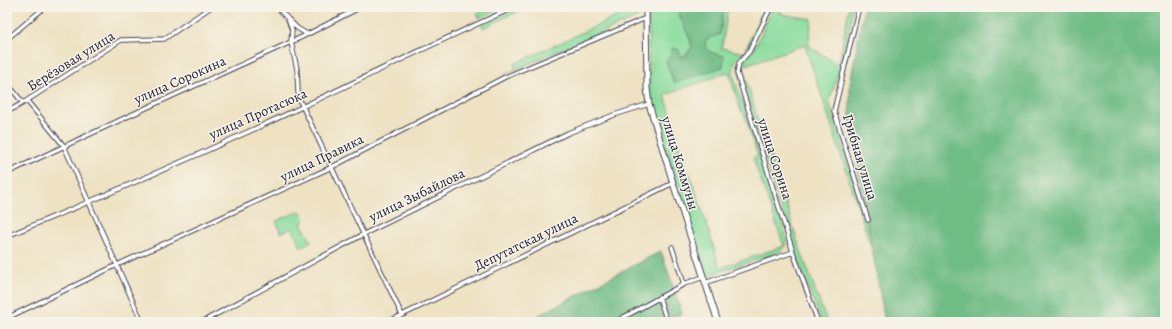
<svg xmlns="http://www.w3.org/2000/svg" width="1172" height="329" font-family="Alegreya,serif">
  <rect width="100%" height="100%" fill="#f7f3e8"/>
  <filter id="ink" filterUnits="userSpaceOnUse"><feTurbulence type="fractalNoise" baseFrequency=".025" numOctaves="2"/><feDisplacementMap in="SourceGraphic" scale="8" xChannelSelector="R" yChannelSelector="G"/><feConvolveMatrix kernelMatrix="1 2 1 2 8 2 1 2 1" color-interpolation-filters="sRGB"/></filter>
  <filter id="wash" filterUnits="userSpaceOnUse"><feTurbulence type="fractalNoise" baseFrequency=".012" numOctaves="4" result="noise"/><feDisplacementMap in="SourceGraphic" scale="16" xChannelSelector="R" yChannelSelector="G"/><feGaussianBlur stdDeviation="0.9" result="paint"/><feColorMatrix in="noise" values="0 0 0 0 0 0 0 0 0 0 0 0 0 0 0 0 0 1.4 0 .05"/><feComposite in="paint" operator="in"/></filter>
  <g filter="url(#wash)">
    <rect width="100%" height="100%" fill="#eee2c3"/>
    <path fill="#8bdd9e" stroke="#56806c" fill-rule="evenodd" d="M490,7H505L479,18L477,13Z
      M517,7H527L483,28L481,24Z
      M617,7H641C641,12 641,15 636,18L505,74L516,69L514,64L620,15Z
      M648,7H676L690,39L692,47C685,58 683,57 671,55L666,61L674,83L712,54C708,50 704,47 705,40L720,34L724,7H728L722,48L744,53L764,7H769L746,52L735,61L733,70L735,82L745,108L787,238C786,245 784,249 778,253L706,276L655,116L649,88ZM729,72L741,112L743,111L758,156L753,158L784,246L720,268L708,228L689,172H686L676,134L677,133L665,95Z
      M773,7H781V14L812,19L808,46L839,65L849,7H853L845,55L829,101L876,255L874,256L805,45L742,66L760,127L780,183L797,240L827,322H822L803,274L784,218L738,70L741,62L753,52Z
      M300,211L305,221L301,223L311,241L301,247L292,228L281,233L276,221Z"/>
    <path fill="#70bc85" stroke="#496f60" d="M676,7H724L720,34L706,40C703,52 715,54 724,56L723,67L674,83L666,61L671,55V50L674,48L679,50L681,57C687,57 689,51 692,47L690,39Z
      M864,7H1165V322H885L850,122V84Z
      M661,251L682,313L664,322H526Z"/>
  </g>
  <g filter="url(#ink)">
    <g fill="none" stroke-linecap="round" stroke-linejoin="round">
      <defs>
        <path id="street" d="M277,7L288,19L292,30L291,42L297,69L298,92L300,101L402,315
          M771,7L749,52L739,63L737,73L793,252L818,322
          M859,7L834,111L868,220
          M289,20L297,28L307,34
          M7,39L45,7
          M7,83L23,103
          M27,101L64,146L142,322
          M7,112L23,103L121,40L164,39L211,7
          M7,173L146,108L302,37L361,7
          M7,236C107,195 206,152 304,106C374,73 444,38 515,7
          M672,247L684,284L703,277
          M705,283L793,252
          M659,297L667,322
          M7,318L117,265L332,167L505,77L646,18
          M202,322L364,234L568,133L614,115L649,104
          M388,322L673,183
          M615,322L684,284"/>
        <path id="secondary" d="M646,7L647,88L649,104L673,183L718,322"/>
      </defs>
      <use href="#street" stroke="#413f4f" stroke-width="5.5"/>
      <use href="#secondary" stroke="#413f4f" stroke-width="7"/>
      <use href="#street" stroke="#fff" stroke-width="3.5"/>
      <use href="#secondary" stroke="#fff" stroke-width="5"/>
    </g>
  </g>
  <g text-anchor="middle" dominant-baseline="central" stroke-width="3" stroke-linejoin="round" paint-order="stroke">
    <g font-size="14" fill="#22223b" stroke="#f7f3e8">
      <text transform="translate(71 61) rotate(-32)">Берёзовая улица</text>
      <text transform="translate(180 80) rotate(-24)">улица Сорокина</text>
      <text transform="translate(258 114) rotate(-24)">улица Протасюка</text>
      <text transform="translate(860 157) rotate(73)">Грибная улица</text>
      <text transform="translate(322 158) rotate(-26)">улица Правика</text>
      <text transform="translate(775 159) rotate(72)">улица Сорина</text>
      <text transform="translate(680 163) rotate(73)">улица Коммуны</text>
      <text transform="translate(417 195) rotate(-26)">улица Зыбайлова</text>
      <text transform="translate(526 242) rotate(-26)">Депутатская улица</text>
    </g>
  </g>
  <rect width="1172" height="329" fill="none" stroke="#f7f3e8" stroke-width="24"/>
</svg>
